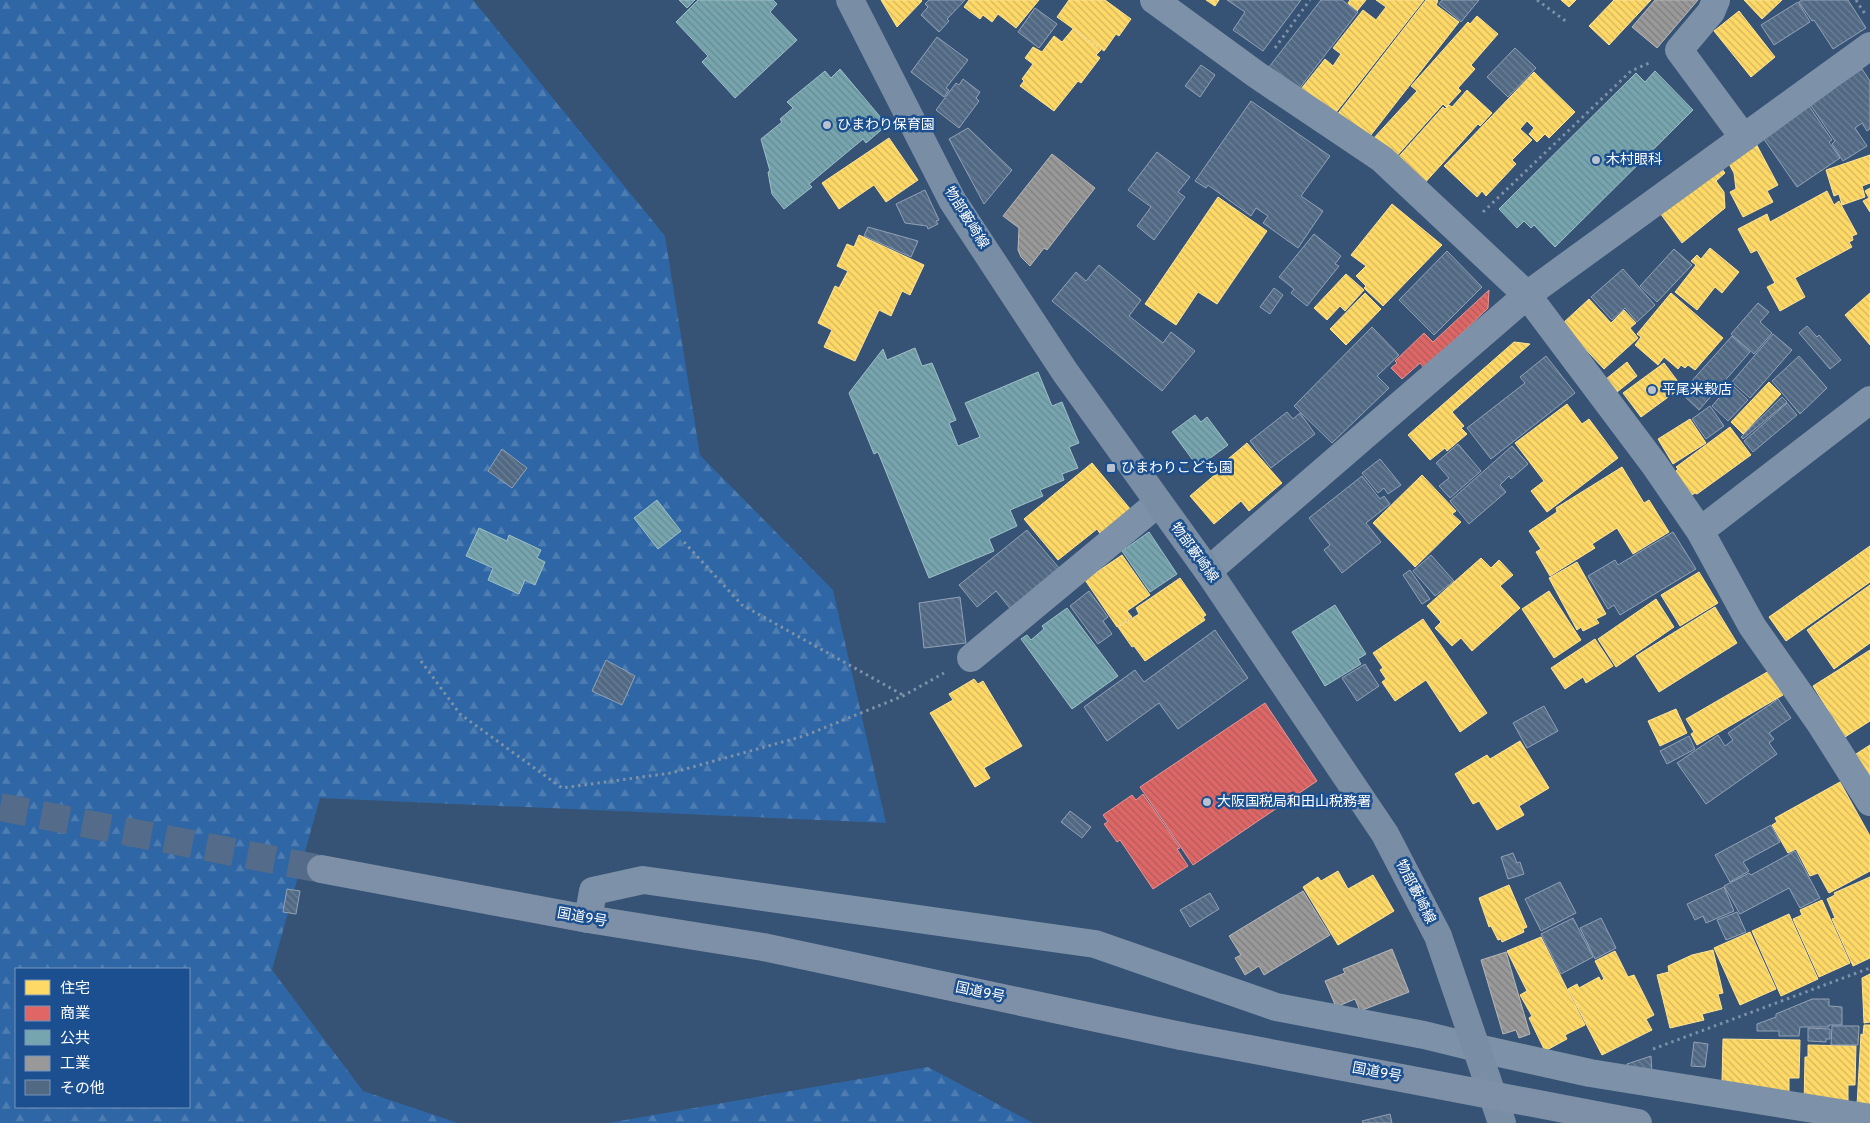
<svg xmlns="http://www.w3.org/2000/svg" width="1870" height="1123" font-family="Overpass,'Noto Sans JP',sans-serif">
  <defs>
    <pattern id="forest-firs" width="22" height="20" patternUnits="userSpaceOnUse" patternTransform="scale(1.25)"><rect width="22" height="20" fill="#2f66a5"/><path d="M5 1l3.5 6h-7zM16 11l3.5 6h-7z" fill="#4e7db2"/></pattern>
    <pattern id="homes-back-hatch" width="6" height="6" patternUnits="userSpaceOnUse" patternTransform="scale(1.25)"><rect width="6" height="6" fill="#ffd966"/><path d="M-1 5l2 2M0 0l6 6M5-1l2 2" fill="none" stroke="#d2b660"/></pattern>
    <pattern id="shops-back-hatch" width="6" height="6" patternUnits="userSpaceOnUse" patternTransform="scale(1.25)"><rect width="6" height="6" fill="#e06666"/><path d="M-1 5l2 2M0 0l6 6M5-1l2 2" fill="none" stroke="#ac5d5d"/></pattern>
    <pattern id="public-back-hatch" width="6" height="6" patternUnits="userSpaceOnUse" patternTransform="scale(1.25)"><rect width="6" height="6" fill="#76a5af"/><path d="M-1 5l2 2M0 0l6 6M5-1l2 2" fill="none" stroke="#698a91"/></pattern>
    <pattern id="industry-back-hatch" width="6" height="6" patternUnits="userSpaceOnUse" patternTransform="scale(1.25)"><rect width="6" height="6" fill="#999"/><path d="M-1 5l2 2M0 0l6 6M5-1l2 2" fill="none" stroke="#7e7e7e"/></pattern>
    <pattern id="building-back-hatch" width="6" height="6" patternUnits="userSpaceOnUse" patternTransform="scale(1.25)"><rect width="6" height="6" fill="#526984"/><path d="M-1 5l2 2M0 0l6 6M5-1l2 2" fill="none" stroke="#6c8096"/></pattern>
  </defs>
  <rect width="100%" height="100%" fill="#365274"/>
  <path fill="url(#forest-firs)" fill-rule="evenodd" d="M0,0H473L665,236L700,455L833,590L886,823L320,798L272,970L363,1091L458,1123H0ZM16,969H189V1107H16Z
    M928,1067L1033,1123H608Z"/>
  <path fill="url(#homes-back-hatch)" stroke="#ffe494" d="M881,0H921L922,1L897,27Z
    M969,0H1039L1016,28L998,14L992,22L983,15L980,19L964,7Z
    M1069,0H1105L1131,19L1119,36L1116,34L1104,51L1057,17Z
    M1206,0H1219L1215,6Z
    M1350,0H1366L1357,11L1348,3Z
    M1376,0H1424L1334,115L1301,89L1325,59L1333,66L1341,54L1333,48L1363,10L1376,20L1386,7Z
    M1426,0H1437L1438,1L1436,5L1459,22L1367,140L1336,116Z
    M1561,0H1576L1569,7Z
    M1614,0H1651L1609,45L1589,26Z
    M1744,0H1782L1762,19Z
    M1739,11L1775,57L1751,77L1714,31Z
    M1477,16L1498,34L1471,65L1475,69L1458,88L1461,91L1446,107L1443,104L1395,158L1373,139L1417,91L1411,86L1468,22L1470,24Z
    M1073,29L1101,50L1096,55L1100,58L1081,83L1078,81L1054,111L1020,86L1024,81L1022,79L1033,64L1025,58L1033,47L1042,52L1054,36L1062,42Z
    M1534,72L1575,112L1549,138L1545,134L1537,142L1529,134L1534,128L1527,121L1520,129L1532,140L1512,160L1516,164L1486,196L1482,191L1477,197L1444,166Z
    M1467,90L1492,113L1480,126L1478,124L1422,186L1394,162L1443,107L1445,109L1449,105L1452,107Z
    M889,138L918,180L886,202L874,185L839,209L822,183Z
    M1753,138L1778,185L1767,191L1773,202L1743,217L1730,192L1736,189L1734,173L1723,153Z
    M1870,155V183L1862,186L1865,197L1842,205L1839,194L1834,196L1826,170Z
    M1713,157L1725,173L1716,181L1724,192L1725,208L1682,243L1652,202Z
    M1870,188V212L1863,201L1869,198L1865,191Z
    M1827,191L1834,205L1839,201L1857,234L1852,236L1853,240L1849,242L1852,247L1795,278L1805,297L1780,311L1767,287L1775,283L1757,250L1751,253L1738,229L1767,214L1770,222Z
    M1218,197L1267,231L1217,304L1198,292L1176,325L1145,304Z
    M1392,204L1442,245L1383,306L1364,288L1366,286L1356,276L1366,266L1351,255Z
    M859,235L924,265L910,295L902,291L891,316L879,310L855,361L824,347L832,330L818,323L835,286L839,288L848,271L837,266L847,244L854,247Z
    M1710,248L1739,272L1722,293L1715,287L1697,310L1675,292L1696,265L1691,261L1697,255L1701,259Z
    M1346,274L1364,290L1345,311L1340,306L1327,320L1314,308Z
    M1365,293L1381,309L1346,345L1330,329Z
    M1671,293L1723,338L1695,370L1688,365L1685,368L1681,365L1678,369L1664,357L1658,365L1635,345L1641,337L1637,334Z
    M1870,293V345L1845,315Z
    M1589,299L1611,323L1624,310L1636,323L1630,328L1638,338L1604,369L1562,324Z
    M1514,342L1530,344L1452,412L1464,426L1461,428L1467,434L1447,451L1445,448L1430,460L1408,435Z
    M1627,362L1637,376L1617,392L1606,379Z
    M1664,363L1682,387L1641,417L1623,393Z
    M1769,382L1781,394L1743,434L1731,422Z
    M1567,404L1582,424L1589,419L1618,458L1547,512L1531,491L1544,481L1515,443Z
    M1690,419L1706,443L1673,464L1658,439Z
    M1730,427L1751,455L1697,494L1695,493L1692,495L1675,472L1678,469L1676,467Z
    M1247,443L1282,483L1249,511L1241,501L1214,524L1190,496L1224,467L1221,465Z
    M1092,463L1131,510L1101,535L1097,529L1058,560L1024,519Z
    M1622,467L1644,503L1649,500L1669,532L1633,554L1617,528L1592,544L1595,548L1550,576L1536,552L1541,549L1529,531L1557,512L1556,508Z
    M1422,475L1456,511L1452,514L1461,522L1415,567L1373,523Z
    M1870,546V582L1786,641L1769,617Z
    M1122,555L1150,595L1127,611L1132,617L1117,627L1085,580Z
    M1481,558L1491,568L1499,560L1513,575L1500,586L1520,608L1472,651L1461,638L1452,646L1435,628L1441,622L1427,606Z
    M1577,562L1606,614L1596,619L1599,623L1583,631L1581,627L1577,630L1549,578Z
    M1699,572L1718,603L1680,626L1661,595Z
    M1180,578L1206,615L1203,617L1205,620L1145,661L1134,646L1132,647L1118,627L1139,614L1136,608Z
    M1870,585V643L1834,669L1807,630Z
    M1549,591L1581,640L1554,658L1522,609Z
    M1656,599L1674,627L1616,667L1598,639Z
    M1715,607L1737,643L1659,692L1636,656Z
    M1423,619L1487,713L1460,732L1426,680L1395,701L1382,682L1386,679L1380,670L1383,668L1373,653Z
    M1595,639L1613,666L1586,683L1583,677L1565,689L1551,668Z
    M1870,650V721L1845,737L1813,686Z
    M1769,671L1783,695L1697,745L1691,734L1694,732L1686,719Z
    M974,679L978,684L983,681L1022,746L984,768L990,778L975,787L930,713L953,700L949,694Z
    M1676,709L1687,733L1660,746L1648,721Z
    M1520,741L1549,788L1519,806L1524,815L1497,830L1479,801L1473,804L1455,774L1487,755L1490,759Z
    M1870,745V779L1856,754Z
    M1840,782L1870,836V871L1829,893L1818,873L1810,876L1796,849L1788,853L1772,825L1777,822L1775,818Z
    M1338,871L1348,889L1373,875L1394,911L1338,945L1303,887L1318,877L1321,881Z
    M1870,877V958L1853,966L1832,919L1835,918L1827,899L1835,895L1834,893Z
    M1509,885L1527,927L1523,929L1524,932L1502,942L1501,939L1498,940L1491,926L1489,927L1479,898Z
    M1822,900L1850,963L1819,977L1793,919L1802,915L1800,910Z
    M1789,914L1818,979L1781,996L1752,931Z
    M1750,932L1776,989L1740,1005L1714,948Z
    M1541,937L1585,1025L1565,1035L1567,1039L1545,1051L1529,1018L1532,1016L1520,995L1527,991L1507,951Z
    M1713,950L1723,993L1718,994L1722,1009L1702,1014L1704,1020L1670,1028L1657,975L1669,972L1668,966L1692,955Z
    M1615,951L1628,977L1634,975L1654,1015L1646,1019L1652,1030L1602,1055L1568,989L1577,984L1579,988L1599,977L1601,981L1604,979L1595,961Z
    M1870,974V1022L1864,1023L1862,978Z
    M1864,1025H1870V1123H1856L1861,1034L1863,1035Z
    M1723,1039L1800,1040L1799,1078H1789V1100L1722,1081Z
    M1808,1045L1856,1046L1855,1085H1848V1106H1804L1805,1057H1808Z"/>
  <path fill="url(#shops-back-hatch)" stroke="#e99494" d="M1489,290L1488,308L1425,369L1420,363L1402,379L1391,368L1397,363L1395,361L1424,333L1433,342Z
    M1265,703L1317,781L1193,865L1140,787Z
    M1143,794L1180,848L1177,849L1188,866L1153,889L1120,840L1117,842L1104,824L1108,822L1103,815L1132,795L1136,800Z"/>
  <path fill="url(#public-back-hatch)" stroke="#9fc0c7" d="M679,0H695L687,8Z
    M698,0H773L777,4L770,12L797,40L735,98L702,62L708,56L676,22Z
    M840,69L887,125L866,143L863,139L809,184L812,187L784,209L772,194L768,172L770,171L761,139L782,122L780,119L793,108L787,102L825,71L831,78Z
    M1655,71L1693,110L1555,247L1534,225L1531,228L1524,221L1517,228L1499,209L1636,73L1645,82Z
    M915,348L922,366L932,363L956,420L949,423L958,446L980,437L965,403L1038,372L1052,406L1062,402L1079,443L1069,447L1078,468L1062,474L1064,480L1040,490L1043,496L1010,510L1017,526L989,539L994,551L929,578L878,452L874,454L849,393L883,349L887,360Z
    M1195,415L1201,422L1207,417L1228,445L1198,467L1172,432Z
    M657,500L681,531L658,549L634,518Z
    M479,528L507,541L509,535L541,550L537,558L545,562L535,585L525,580L519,594L488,580L493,568L466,556Z
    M1149,532L1177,574L1150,592L1122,551Z
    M1335,605L1366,654L1358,659L1361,664L1325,686L1292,632Z
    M1067,608L1118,676L1072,709L1021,639L1027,635L1031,640L1044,629L1042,626Z"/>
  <path fill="url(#industry-back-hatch)" stroke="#b8b8b8" d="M1655,0H1698L1657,48L1632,27Z
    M1052,154L1095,188L1047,250L1044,248L1030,266L1021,257L1018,250L1019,228L1003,216Z
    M1303,891L1330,935L1264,975L1259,966L1245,975L1235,958L1241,955L1229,936Z
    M1392,949L1409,992L1360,1011L1355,999L1336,1007L1325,981L1345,973L1343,969Z
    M1506,952L1530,1034L1519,1038L1516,1030L1503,1034L1481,960Z"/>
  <path fill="url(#building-back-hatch)" stroke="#92a2b6" d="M929,0H965L947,19L949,21L939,32L921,15L928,7L925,4Z
    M1227,0H1301L1263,51L1233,30L1245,12Z
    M1321,0H1342L1358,12L1299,89L1269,67Z
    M1442,0H1479L1461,22L1439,4Z
    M1802,0H1848L1866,28L1833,49L1814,20L1812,21L1799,2Z
    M1798,2L1810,22L1774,45L1761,25Z
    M1035,8L1057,24L1039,48L1018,32Z
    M937,37L968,60L946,88L949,90L944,97L911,72Z
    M1515,48L1536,68L1508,97L1487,77Z
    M1201,65L1215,75L1200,97L1185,86Z
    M1862,69L1870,81V129L1867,131L1862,123L1855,128L1867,146L1843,161L1832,144L1835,141L1810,104Z
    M963,79L980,92L976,98L979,101L959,128L936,110L956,83L959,85Z
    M1805,100L1832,140L1829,142L1840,158L1797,187L1759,132Z
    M1251,101L1330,156L1301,196L1323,211L1298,248L1263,223L1268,216L1256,208L1251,216L1208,185L1206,188L1195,181Z
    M968,128L1012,170L984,204L949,139Z
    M1157,152L1190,177L1178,192L1185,197L1154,240L1137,226L1151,207L1128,190Z
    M925,190L939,220L936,221L938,224L928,229L927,226L905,223L896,204Z
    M868,227L918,241L911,257L864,236Z
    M1314,234L1341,256L1335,264L1339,266L1307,306L1291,293L1294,289L1279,277Z
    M1674,249L1692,265L1657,302L1640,286Z
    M1447,251L1482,287L1434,335L1399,300Z
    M1099,265L1141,300L1129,316L1163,343L1171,332L1195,351L1162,391L1052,301L1076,272L1086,281Z
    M1623,269L1655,305L1637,322L1625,308L1612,320L1591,297Z
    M1274,288L1283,295L1270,314L1260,307Z
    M1758,303L1769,312L1760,322L1772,333L1754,354L1731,334Z
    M1807,326L1817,337L1819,335L1841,360L1830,369L1799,333Z
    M1372,327L1399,355L1377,376L1389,388L1332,443L1294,406Z
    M1773,334L1792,350L1750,398L1732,382Z
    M1732,336L1750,352L1699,410L1681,393Z
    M1546,356L1575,393L1491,459L1467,428L1525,383L1520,377Z
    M1799,356L1827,388L1800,414L1772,381Z
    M1731,384L1748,400L1728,421L1712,406Z
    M1782,397L1787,402L1743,439L1741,437Z
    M1787,403L1797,415L1753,452L1744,441Z
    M1710,406L1724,426L1706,439L1692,419Z
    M1287,412L1293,419L1300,413L1315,434L1271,468L1250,441Z
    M1458,444L1481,471L1450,498L1439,486L1449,478L1436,463Z
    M1512,446L1528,464L1511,479L1509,476L1500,485L1506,492L1469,524L1450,501Z
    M502,449L527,468L512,488L488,471Z
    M1380,459L1401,485L1388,494L1384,488L1378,493L1362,473Z
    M1362,476L1380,499L1384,496L1390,504L1366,523L1381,542L1342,573L1324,550L1330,545L1309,518Z
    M1027,530L1059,568L1013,612L996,591L977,607L959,585Z
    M1673,532L1696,569L1620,615L1614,605L1608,609L1588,576L1615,560L1618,565Z
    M1431,555L1454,581L1435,596L1413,571Z
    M1410,570L1430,599L1422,604L1403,575Z
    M1089,591L1108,617L1103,621L1112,634L1098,644L1070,606Z
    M960,597L966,643L924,648L919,603Z
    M1215,630L1248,678L1178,729L1159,703L1107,741L1084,707L1135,670L1144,682Z
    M606,660L635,676L622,705L592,691Z
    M1365,664L1379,686L1357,701L1342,678Z
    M1778,699L1791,718L1769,733L1774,739L1769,743L1777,754L1706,804L1677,763L1718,735L1725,746L1733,740L1728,733Z
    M1544,706L1558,731L1527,748L1513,723Z
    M1689,736L1695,749L1667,764L1660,751Z
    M1070,811L1091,827L1082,838L1061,822Z
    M1771,825L1780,842L1743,862L1749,871L1730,882L1715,855Z
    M1795,851L1820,898L1800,908L1789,888L1740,914L1724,886L1749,873L1751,875Z
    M1513,853L1517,863L1520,862L1524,874L1508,879L1501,857Z
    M1560,882L1576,913L1541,931L1525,899Z
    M1724,887L1734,911L1706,923L1703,916L1695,920L1687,904Z
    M287,889L300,891L296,914L283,912Z
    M1210,893L1219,909L1190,927L1180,910Z
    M1737,912L1746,932L1726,940L1717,920Z
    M1573,918L1593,957L1561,974L1541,934Z
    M1601,918L1616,948L1595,959L1580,928Z
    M1812,999H1829V1006L1842,1007V1025H1829V1027H1800L1799,1036H1779V1031H1757V1024L1776,1017V1014Z
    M1832,1026H1859L1858,1045H1831Z
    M1808,1028L1830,1029V1039H1826V1042L1808,1041Z
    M1694,1042L1708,1044L1705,1067L1691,1066Z
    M1651,1056L1653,1092L1627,1067V1064Z
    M1390,1114L1392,1123H1363L1362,1121Z"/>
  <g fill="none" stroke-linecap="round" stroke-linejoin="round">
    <path stroke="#546c89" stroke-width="28" stroke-dasharray="28 14" stroke-linecap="butt" d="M0,807L321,869"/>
    <path stroke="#7d92a8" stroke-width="3" stroke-dasharray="2.5 4" stroke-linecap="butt" d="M1537,0L1567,22
      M1856,0L1865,14
      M1275,48L1310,0
      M1483,212L1631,71L1649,63
      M684,542L742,605L903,695
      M421,661L460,714L562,788L671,773L804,736L903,696L944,673
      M1653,1049L1870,968"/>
    <path stroke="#7d92a8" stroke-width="28" d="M1154,0L1257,75L1382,159L1527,295L1654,464L1700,531L1752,626L1820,723L1870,802
      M1716,0L1711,12L1679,50L1744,138
      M1700,531L1870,400
      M1208,571L1527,295L1870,46
      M971,658L1158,503
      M1477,1048L1590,1073L1870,1118"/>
    <path stroke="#7d92a8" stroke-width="28" d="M588,919L593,891L643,880L1095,944L1276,1007L1424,1035L1477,1048"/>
    <path stroke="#798da4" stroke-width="28" d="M850,0L952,200L1065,372L1208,571L1385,834L1438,936L1502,1123"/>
    <path stroke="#7e90a7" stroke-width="28" d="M321,869L588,919L763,947L1181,1036"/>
    <path stroke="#7e90a7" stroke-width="28" d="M1181,1036L1638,1123"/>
  </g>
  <g fill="#b9c2ce" stroke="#1b4f8f" stroke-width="2">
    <circle cx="827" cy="125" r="5"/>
    <circle cx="1596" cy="160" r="5"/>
    <circle cx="1652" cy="390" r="5"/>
    <rect x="1106" y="463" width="10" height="10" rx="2.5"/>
    <circle cx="1207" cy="802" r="5"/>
  </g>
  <g text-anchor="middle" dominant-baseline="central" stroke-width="5" stroke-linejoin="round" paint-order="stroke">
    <g font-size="14" fill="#fff" stroke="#1b4f8f" text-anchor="start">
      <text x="837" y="125">ひまわり保育園</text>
      <text x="1606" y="160">木村眼科</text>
      <text x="1662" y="390">平尾米穀店</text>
      <text x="1121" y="468">ひまわりこども園</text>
      <text x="1217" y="802">大阪国税局和田山税務署</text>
    </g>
    <g font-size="14" fill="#fff" stroke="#1b4f8f">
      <text transform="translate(966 218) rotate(58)">物部藪崎線</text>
      <text transform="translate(1194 553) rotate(54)">物部藪崎線</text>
      <text transform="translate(1415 892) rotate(63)">物部藪崎線</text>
      <text transform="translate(582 918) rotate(10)">国道9号</text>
      <text transform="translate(980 993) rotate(12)">国道9号</text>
      <text transform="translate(1377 1073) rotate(11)">国道9号</text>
    </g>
  </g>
  <rect x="15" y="968" width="175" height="140" fill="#1b4f8f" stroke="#7695bc"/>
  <rect x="25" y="980" width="25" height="15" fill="#ffd966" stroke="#7695bc"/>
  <text x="60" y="993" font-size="15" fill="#ffffff">住宅</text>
  <rect x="25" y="1006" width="25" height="15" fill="#e06666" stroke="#7695bc"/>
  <text x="60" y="1018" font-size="15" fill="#ffffff">商業</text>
  <rect x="25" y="1030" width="25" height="15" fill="#76a5af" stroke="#7695bc"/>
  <text x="60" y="1043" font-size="15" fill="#ffffff">公共</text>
  <rect x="25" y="1056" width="25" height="15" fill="#999999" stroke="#7695bc"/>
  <text x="60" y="1068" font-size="15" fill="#ffffff">工業</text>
  <rect x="25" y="1080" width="25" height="15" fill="#526984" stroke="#7695bc"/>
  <text x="60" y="1093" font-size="15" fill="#ffffff">その他</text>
</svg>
